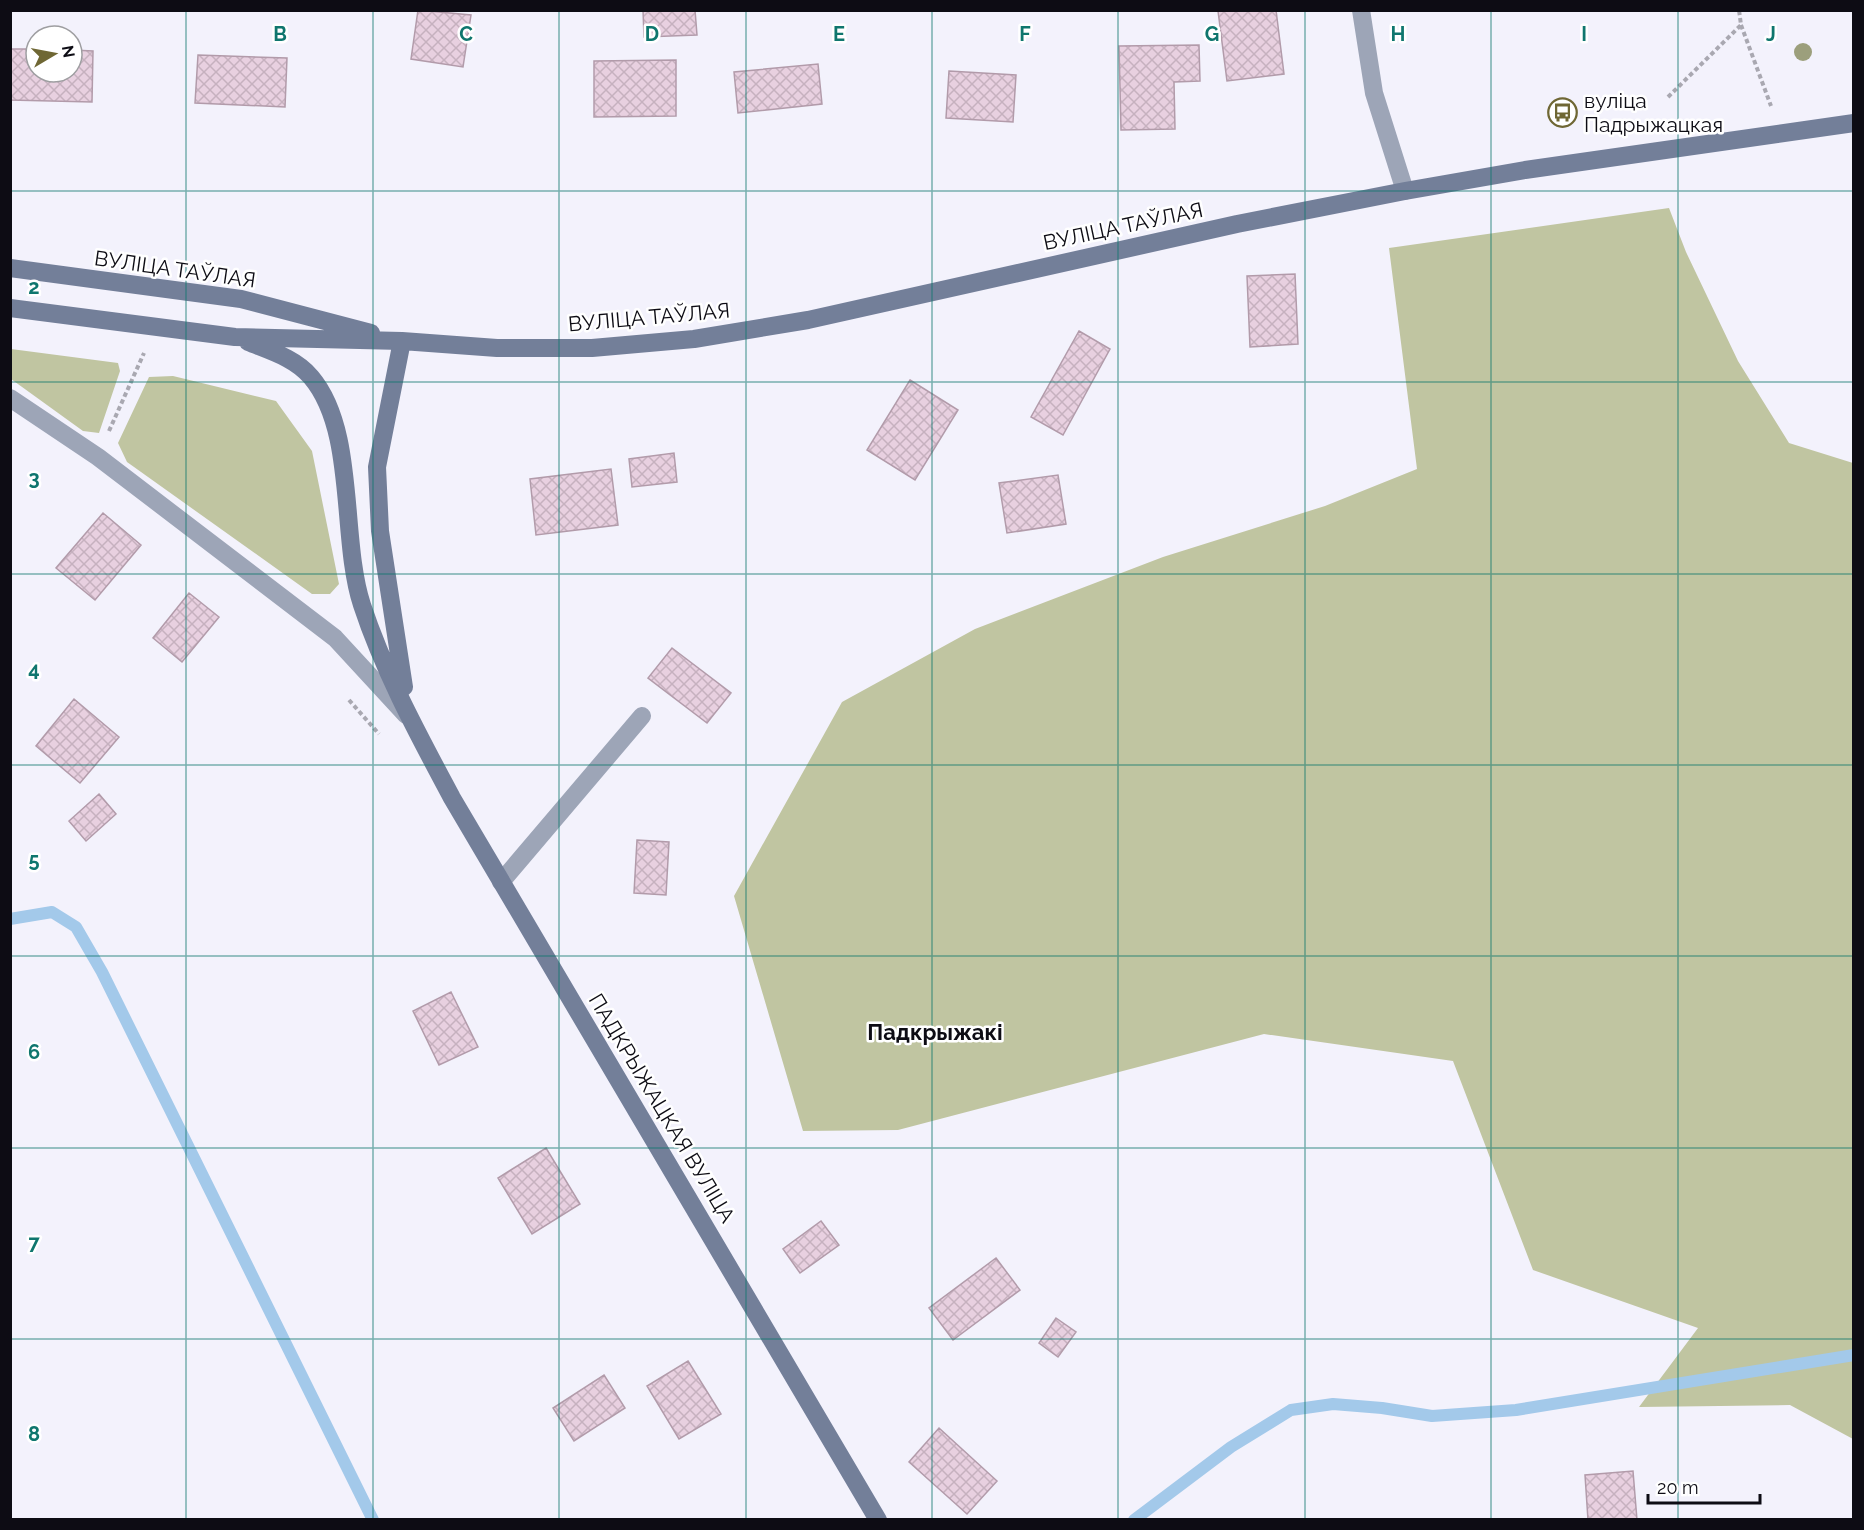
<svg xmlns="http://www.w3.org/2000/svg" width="1864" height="1530" font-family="Raleway,sans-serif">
  <defs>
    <pattern id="building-cross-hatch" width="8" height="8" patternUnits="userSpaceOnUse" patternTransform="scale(1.5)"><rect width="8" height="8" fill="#e8d0e0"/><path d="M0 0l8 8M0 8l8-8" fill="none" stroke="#c6b1bf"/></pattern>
  </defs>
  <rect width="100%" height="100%" fill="#f3f2fc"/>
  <path fill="#c0c5a1" d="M1669,208L1686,252L1738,361L1789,443L1853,463V1439L1790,1405L1639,1407L1698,1328L1533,1270L1453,1061L1264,1034L898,1130L803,1131L734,896L842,702L975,629L1163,557L1325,506L1417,469L1389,248Z
    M11,349L118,363L120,371L99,433L83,431L11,379Z
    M173,376L276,401L312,451L339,584L330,594H312L127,462L118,443L149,377Z"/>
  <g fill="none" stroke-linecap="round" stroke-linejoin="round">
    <path stroke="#a3c9ea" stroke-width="12" d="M10,919L52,912L76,927L102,972L373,1520
      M1134,1520L1231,1447L1291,1410L1333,1404L1382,1408L1432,1416L1516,1410L1854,1355"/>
  </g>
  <path fill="url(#building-cross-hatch)" stroke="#b29baa" stroke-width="1.5" d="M418,10L471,15L463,67L411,59Z
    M643,10H695L697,35L644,37Z
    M1276,10L1284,74L1227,81L1218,11Z
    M1199,45L1200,81L1174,82L1175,129L1121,130L1119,46Z
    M10,49H36V72H72V50L93,51L92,102L10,100Z
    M198,55L287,58L285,107L195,103Z
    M676,60V116L594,117V61Z
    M818,64L822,104L738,113L734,72Z
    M949,71L1016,75L1013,122L946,118Z
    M1295,274L1298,344L1250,347L1247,276Z
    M1079,331L1110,349L1063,435L1031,417Z
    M910,380L958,410L915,480L867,450Z
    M674,453L677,482L632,487L629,459Z
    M611,469L618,525L536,535L530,479Z
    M1058,475L1066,524L1007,533L999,483Z
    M103,513L141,545L95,600L56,568Z
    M189,593L219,617L182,662L153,638Z
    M672,648L731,693L707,723L648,678Z
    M74,699L119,737L80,783L36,746Z
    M99,794L116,814L86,841L69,821Z
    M637,840L669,842L666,895L634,893Z
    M451,992L478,1047L439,1065L413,1011Z
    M546,1148L580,1204L532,1234L498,1178Z
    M821,1221L839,1245L800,1273L783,1249Z
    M996,1258L1020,1290L953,1340L929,1308Z
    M1056,1318L1076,1332L1058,1357L1039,1343Z
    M688,1361L721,1414L679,1439L647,1386Z
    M604,1375L625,1408L574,1441L553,1408Z
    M939,1428L997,1481L967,1514L909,1462Z
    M1633,1471L1637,1520H1588L1585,1475Z"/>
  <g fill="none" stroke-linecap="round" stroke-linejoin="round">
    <path stroke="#a9a8b1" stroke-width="4" stroke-dasharray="4.5 3" stroke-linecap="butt" d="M1741,25L1771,106
      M1668,97L1741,25L1739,10
      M109,431L144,353
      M349,700L379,734"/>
    <path stroke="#9da5b7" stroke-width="18" d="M1361,10L1374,93L1405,191
      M10,398L98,457L335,638L406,715
      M501,882L642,716"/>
    <path stroke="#737f99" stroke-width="18" d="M10,268L241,299L371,333
      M10,308L235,337L402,341L497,348H592L694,339L808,320L1237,224L1405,191L1525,170L1854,123
      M402,341L377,467L380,531L404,687
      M248,342C270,351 295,358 311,377C357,431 340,538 362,605C384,672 419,736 452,798L878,1520"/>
  </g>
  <circle fill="#9c9f7c" cx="1803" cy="52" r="9"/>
  <path fill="none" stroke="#0f766e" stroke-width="1.5" stroke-opacity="0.55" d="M186,10V1520M373,10V1520M559,10V1520M746,10V1520M932,10V1520M1118,10V1520M1305,10V1520M1491,10V1520M1678,10V1520M10,191H1854M10,382H1854M10,574H1854M10,765H1854M10,956H1854M10,1148H1854M10,1339H1854"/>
  <defs>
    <symbol id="bus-ring" viewBox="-11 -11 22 22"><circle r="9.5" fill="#fff" stroke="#6f6734" stroke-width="1.5"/><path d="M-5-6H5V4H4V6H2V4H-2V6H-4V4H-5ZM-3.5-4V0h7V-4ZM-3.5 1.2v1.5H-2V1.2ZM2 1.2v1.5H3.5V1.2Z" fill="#6f6734"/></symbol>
  </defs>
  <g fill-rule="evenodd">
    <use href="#bus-ring" x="1546" y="96" width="33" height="33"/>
  </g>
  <g text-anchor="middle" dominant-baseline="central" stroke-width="5" stroke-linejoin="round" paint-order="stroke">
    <g font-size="21" fill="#0d0c14" stroke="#fff" text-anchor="start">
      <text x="1584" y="100">вуліца<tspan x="1584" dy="24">Падрыжацкая</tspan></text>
    </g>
    <g font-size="21" fill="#0d0c14" stroke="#fff">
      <text transform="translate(1123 226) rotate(-12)">ВУЛІЦА ТАЎЛАЯ</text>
      <text transform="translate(175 269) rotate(8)">ВУЛІЦА ТАЎЛАЯ</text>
      <text transform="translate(649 317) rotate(-5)">ВУЛІЦА ТАЎЛАЯ</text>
      <text transform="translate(662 1108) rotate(59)">ПАДКРЫЖАЦКАЯ ВУЛІЦА</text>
    </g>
    <g font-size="22" font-weight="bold" fill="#0d0c14" stroke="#fff">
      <text x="935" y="1032">Падкрыжакі</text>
    </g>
  </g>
  <g font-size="20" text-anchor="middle" font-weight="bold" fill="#0f766e" stroke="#fff" stroke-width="5" stroke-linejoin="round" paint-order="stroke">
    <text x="280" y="41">B</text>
    <text x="466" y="41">C</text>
    <text x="652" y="41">D</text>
    <text x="839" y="41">E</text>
    <text x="1025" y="41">F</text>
    <text x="1212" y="41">G</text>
    <text x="1398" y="41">H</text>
    <text x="1584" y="41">I</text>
    <text x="1771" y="41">J</text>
    <text x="34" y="294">2</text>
    <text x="34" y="485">3</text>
    <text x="34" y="676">4</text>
    <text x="34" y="867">5</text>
    <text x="34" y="1059">6</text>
    <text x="34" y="1250">7</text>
    <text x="34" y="1441">8</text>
  </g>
  <rect width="1864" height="1530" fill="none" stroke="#0d0c14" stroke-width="24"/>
  <g transform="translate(54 54) rotate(80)"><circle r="28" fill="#ffffff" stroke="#9e9ea1" stroke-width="1.5"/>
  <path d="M0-4.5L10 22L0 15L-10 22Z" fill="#6f6734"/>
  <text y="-9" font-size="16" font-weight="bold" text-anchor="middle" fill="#0d0c14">N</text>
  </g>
  <path d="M1648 1494v9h112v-9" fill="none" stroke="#0d0c14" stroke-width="3"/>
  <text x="1657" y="1494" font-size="18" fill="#0d0c14" stroke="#ffffff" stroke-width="4.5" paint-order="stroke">20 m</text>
</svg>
